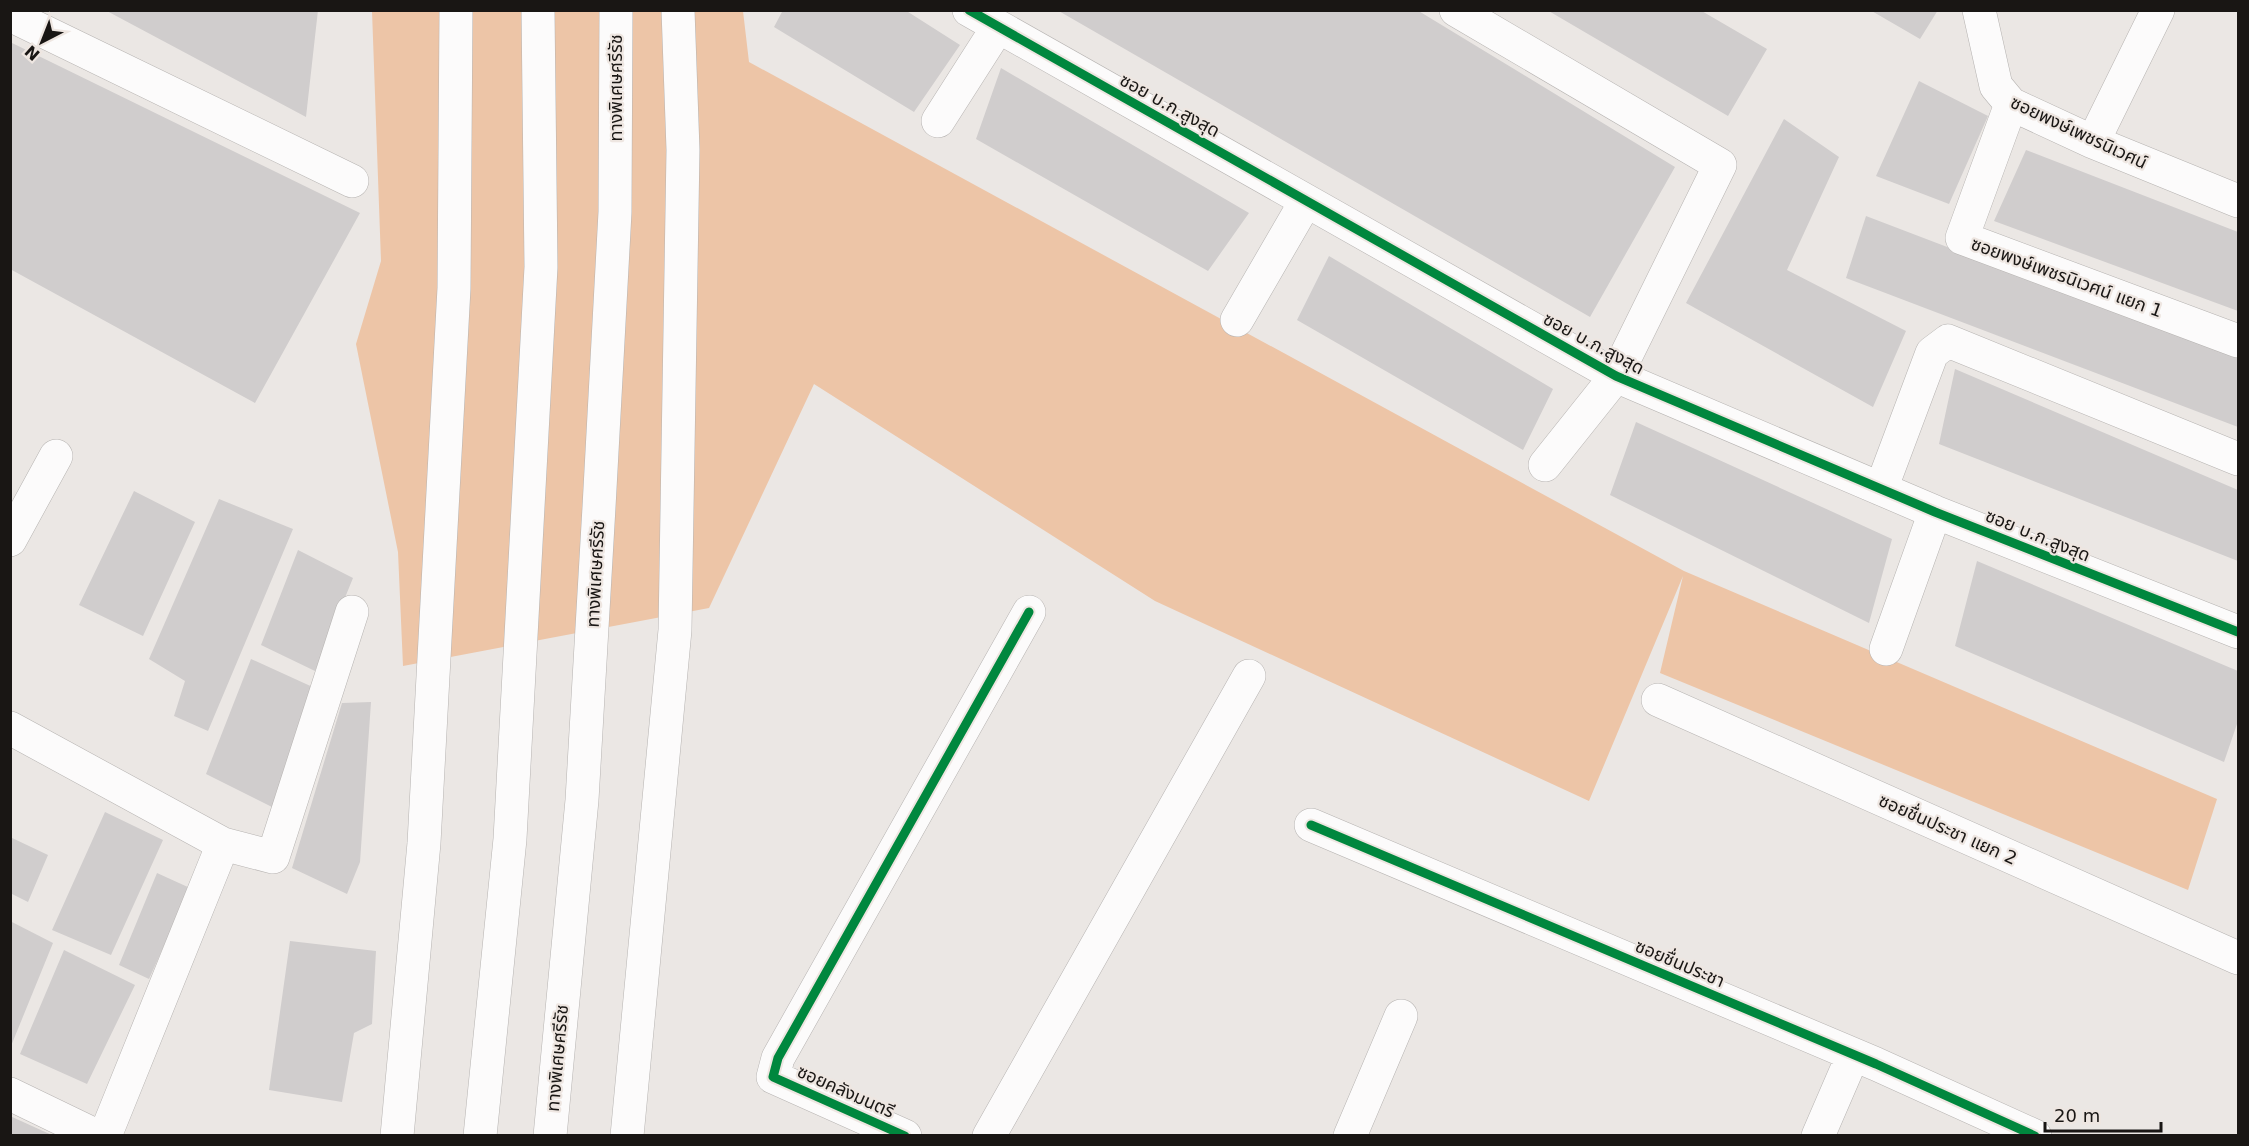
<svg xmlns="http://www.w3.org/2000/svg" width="2249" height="1146" font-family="'DejaVu Sans','Noto Sans Thai',sans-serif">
  <rect width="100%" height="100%" fill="#ebe7e4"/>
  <path fill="#edc5a7" d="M372,11H743L749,62L1684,571L2217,799L2188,890L1660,673L1683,576L1589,801L1155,601L814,384L709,608L403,666L398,552L356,344L381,261Z"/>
  <path fill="#d0cdcd" d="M105,10H318L306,117Z
    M783,10H905L960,45L914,112L774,27Z
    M1057,10H1417L1675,167L1590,317Z
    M1547,10H1700L1767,49L1728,116Z
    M1870,10H1938L1920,39Z
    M10,42L360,213L255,403L10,269Z
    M1001,68L1249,213L1208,271L976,139Z
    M1919,81L1988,116L1949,204L1876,176Z
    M1784,119L1839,157L1787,270L1906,331L1873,407L1686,303Z
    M2026,150L2238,232V311L1994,221Z
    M1866,216L2238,358V427L1846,278Z
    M1329,256L1553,389L1523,450L1297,320Z
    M1955,369L2238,490V561L1939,444Z
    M1636,422L1892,539L1869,623L1610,495Z
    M134,491L195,522L143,636L79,605Z
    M219,499L293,529L208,731L174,716L185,681L149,659Z
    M298,550L353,578L315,671L261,645Z
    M1977,561L2238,671V721L2224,762L1955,646Z
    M251,659L317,689L274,808L206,774Z
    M371,702L360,862L347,894L292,868L342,703Z
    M105,812L163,840L111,955L52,930Z
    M10,837L48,855L28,902L10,893Z
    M157,873L190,888L149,979L119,965Z
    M10,921L53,943L11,1046H10Z
    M290,941L376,951L372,1024L354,1033L342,1102L269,1090Z
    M64,950L135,985L87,1084L20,1054Z
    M10,1116L54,1136H10Z"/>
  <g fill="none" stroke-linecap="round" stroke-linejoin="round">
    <defs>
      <path id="minor" d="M969,10L1616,376L1935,512L2238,632
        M1456,10L1720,165L1616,376L1545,465
        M1979,10L1996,86L2011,104L2093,142L2238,201
        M10,15L352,181
        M2011,104L1962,238L2238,341
        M938,121L998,27
        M2093,142L2158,10
        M1237,320L1306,201
        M1881,489L1932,353L1948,341L2238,459
        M10,540L56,456
        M1886,649L1935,512
        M1658,700L2238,958
        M10,728L223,844L273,857L352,612
        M1311,825L1876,1064L2035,1136
        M10,1094L97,1136
        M105,1136L223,844
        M905,1136L773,1077L778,1058L1029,612
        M989,1136L1249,676
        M1350,1136L1401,1016
        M1818,1136L1853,1055"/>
      <path id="highway" d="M397,1136L424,843L454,288L456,10
        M480,1136L510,839L541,267L538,10
        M550,1136L582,800L599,507L615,212L616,10
        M627,1136L675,630L683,150L678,10"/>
    </defs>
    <use href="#minor" stroke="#b6b3b1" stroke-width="34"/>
    <use href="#highway" stroke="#b6b3b1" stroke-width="34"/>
    <use href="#minor" stroke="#fcfbfb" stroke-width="33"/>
    <use href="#highway" stroke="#fcfbfb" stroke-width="33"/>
    <defs>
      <path id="cycleway" d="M969,10L1616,376L1935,512L2238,632
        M1311,825L1876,1064L2035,1136
        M905,1136L773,1077L778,1058L1029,612"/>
    </defs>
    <use href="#cycleway" stroke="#eee6e1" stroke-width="13"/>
    <use href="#cycleway" stroke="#00873e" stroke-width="9"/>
  </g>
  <g text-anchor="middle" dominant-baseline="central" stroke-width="4.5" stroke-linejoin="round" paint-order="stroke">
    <g font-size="18" fill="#191614" stroke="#eee6e1">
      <text transform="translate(615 88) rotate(-90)">ทางพิเศษศรีรัช</text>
      <text transform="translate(1170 105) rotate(29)">ซอย บ.ก.สูงสุด</text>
      <text transform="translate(2079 132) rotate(25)">ซอยพงษ์เพชรนิเวศน์</text>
      <text transform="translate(2067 277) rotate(20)">ซอยพงษ์เพชรนิเวศน์ แยก 1</text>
      <text transform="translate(1594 343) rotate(28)">ซอย บ.ก.สูงสุด</text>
      <text transform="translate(2038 535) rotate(22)">ซอย บ.ก.สูงสุด</text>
      <text transform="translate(595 574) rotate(-87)">ทางพิเศษศรีรัช</text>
      <text transform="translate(1948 829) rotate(24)">ซอยชื่นประชา แยก 2</text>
      <text transform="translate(1680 963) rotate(23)">ซอยชื่นประชา</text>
      <text transform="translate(557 1058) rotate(-85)">ทางพิเศษศรีรัช</text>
      <text transform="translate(846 1091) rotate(24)">ซอยคลังมนตรี</text>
    </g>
  </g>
  <rect width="2249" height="1146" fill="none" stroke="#191614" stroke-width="24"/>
  <g transform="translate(42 42) rotate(222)" stroke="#eee6e1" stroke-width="4.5" paint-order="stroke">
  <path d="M0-4.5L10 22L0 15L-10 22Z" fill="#191614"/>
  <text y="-9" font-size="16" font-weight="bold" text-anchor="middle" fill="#191614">N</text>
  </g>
  <path d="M2045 1122v9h116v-9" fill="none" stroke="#191614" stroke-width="3"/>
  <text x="2054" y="1122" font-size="18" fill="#191614" stroke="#eee6e1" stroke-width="4.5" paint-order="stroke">20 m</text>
</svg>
